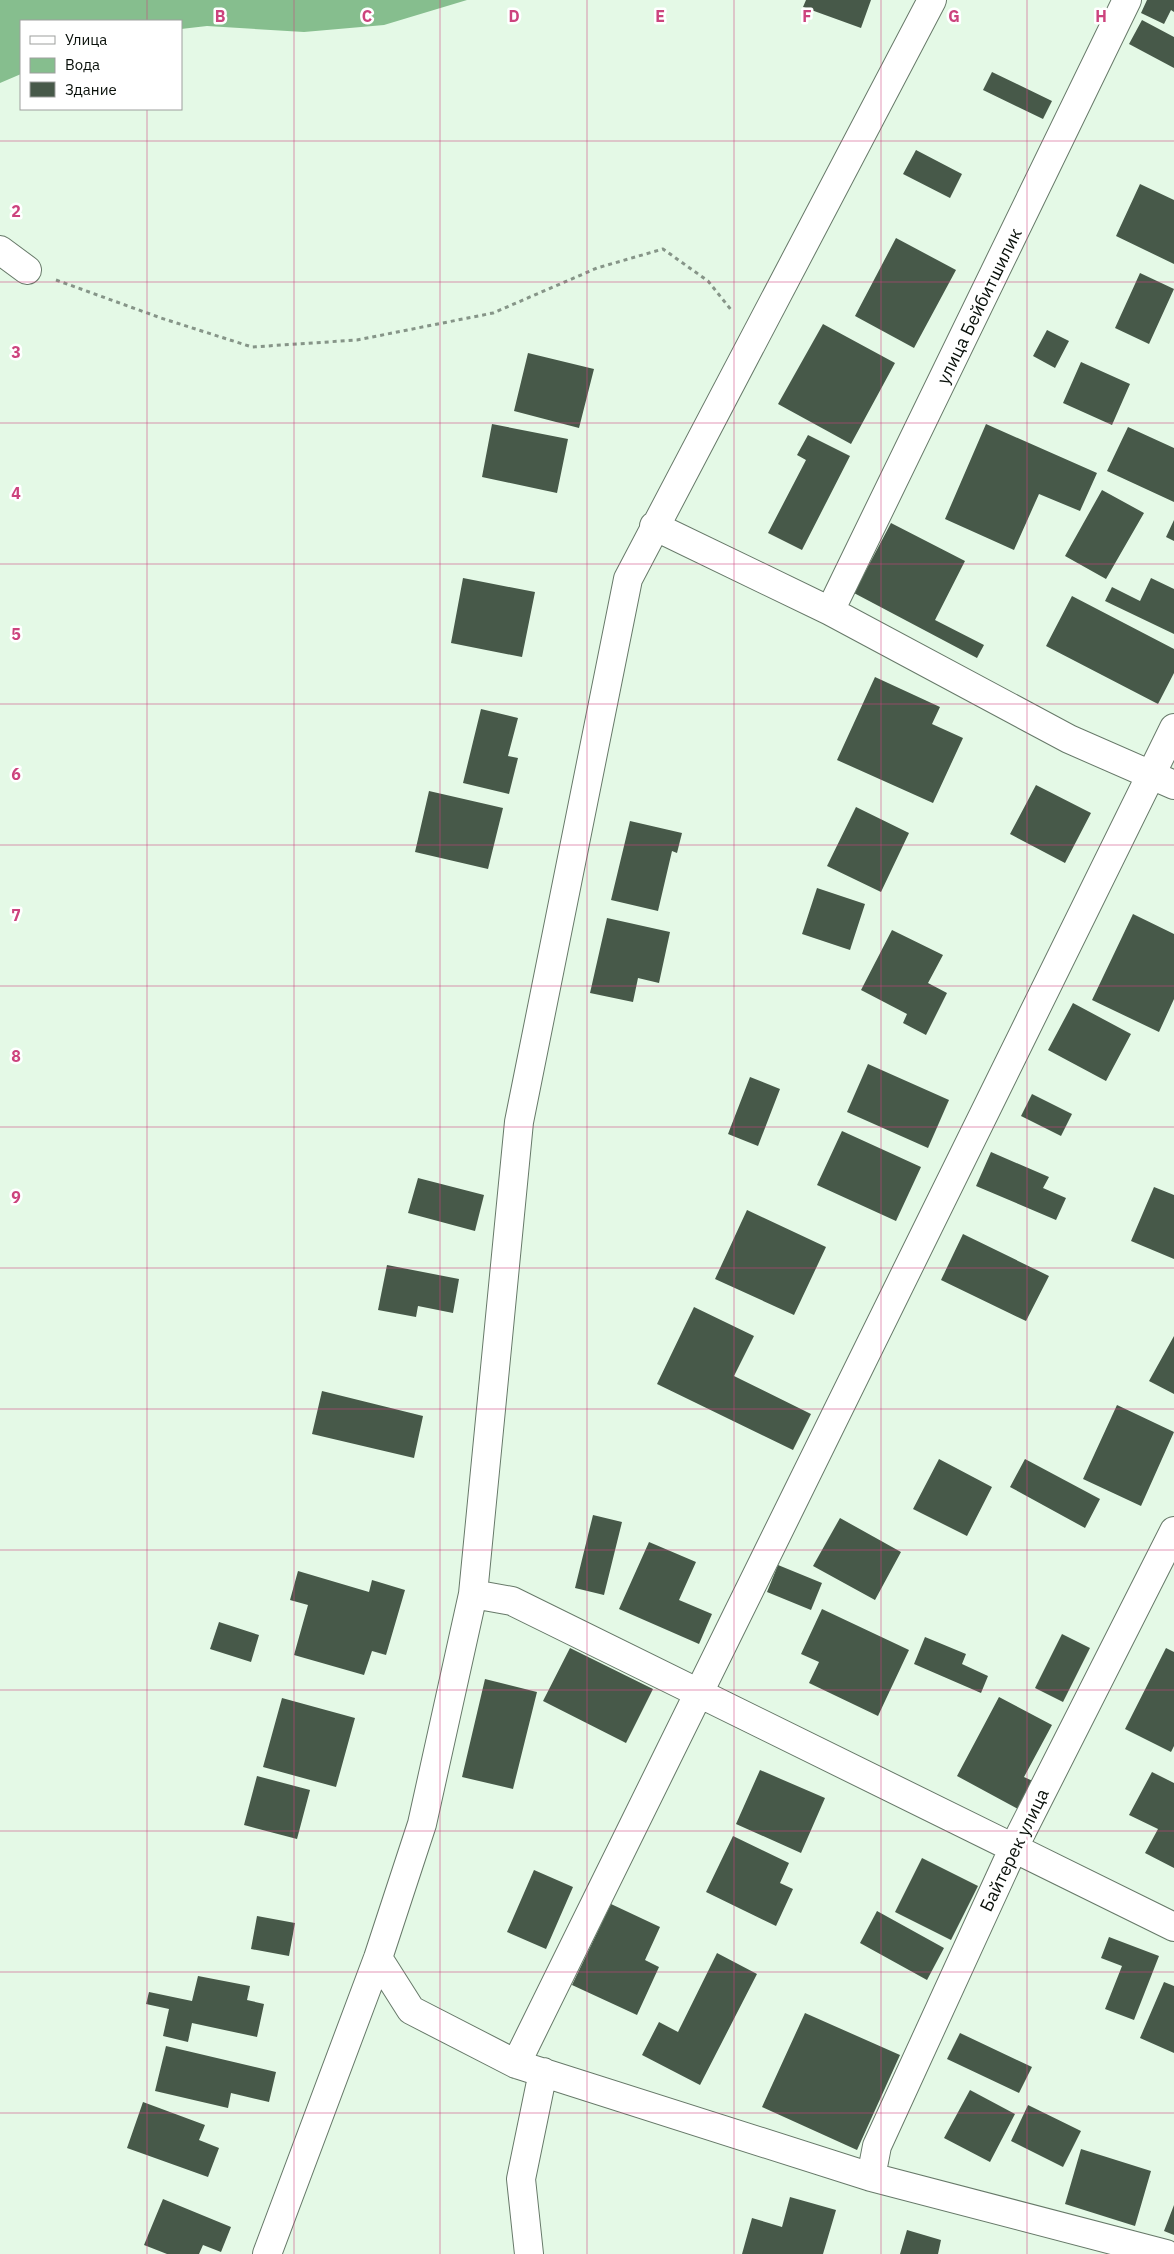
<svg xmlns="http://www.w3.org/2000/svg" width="1174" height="2254" font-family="'IBM Plex Sans',sans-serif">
  <rect width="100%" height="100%" fill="#e4f9e6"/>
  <path fill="#86be8e" d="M0,0H467L384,25L304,32L207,26L181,29V21H21V74L0,83Z"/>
  <path fill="#475949" d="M806,0H871L861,28L803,7Z
    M1147,0H1174V12L1171,10L1164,24L1141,13Z
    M1142,20L1174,37V68L1129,44Z
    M992,72L1052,101L1043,119L983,90Z
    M916,150L962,174L950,198L903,174Z
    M1140,184L1174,200V264L1116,236Z
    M896,238L956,270L914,348L855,316Z
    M1140,273L1174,289L1149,344L1115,328Z
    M823,324L895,363L851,444L778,404Z
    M1047,330L1069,341L1055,368L1033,356Z
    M528,353L594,369L579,428L514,411Z
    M1081,362L1130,384L1112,425L1063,403Z
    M492,424L568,439L557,493L482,477Z
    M986,424L1097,473L1080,511L1039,494L1014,550L945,519Z
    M1128,427L1174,448V502L1107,471Z
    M808,435L850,456L802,550L768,533L806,460L797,455Z
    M1102,490L1144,513L1106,579L1065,556Z
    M1174,520V541L1166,537Z
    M891,523L965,561L935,620L984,645L977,658L854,593Z
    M463,578L535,592L522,657L451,643Z
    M1151,578L1174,589V634L1105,601L1112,587L1140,601Z
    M1072,596L1174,649V673L1158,704L1046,646Z
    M875,677L940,707L932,724L963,738L933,803L837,760Z
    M481,709L518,718L508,756L518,758L509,794L463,783Z
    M1036,785L1091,813L1065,863L1010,834Z
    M429,791L503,808L488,869L415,852Z
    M856,807L909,833L881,892L827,866Z
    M630,821L682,833L677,853L672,851L658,911L611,900Z
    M817,888L865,904L850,950L802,934Z
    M1133,914L1174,934V999L1159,1032L1092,1000Z
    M607,918L670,932L659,983L638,978L633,1002L590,993Z
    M892,930L943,955L928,983L947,993L926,1035L903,1023L907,1014L861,990Z
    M1073,1003L1131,1034L1106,1081L1048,1050Z
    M868,1064L949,1100L928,1148L847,1112Z
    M750,1077L780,1089L758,1146L728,1134Z
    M1032,1094L1072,1114L1061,1136L1021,1116Z
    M842,1131L921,1167L896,1221L817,1185Z
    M991,1152L1049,1177L1043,1188L1066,1198L1056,1220L976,1186Z
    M418,1178L484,1195L475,1231L408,1213Z
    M1154,1187L1174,1195V1259L1131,1241Z
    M747,1210L826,1247L794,1315L715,1279Z
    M963,1234L1049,1276L1026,1321L941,1280Z
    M387,1265L459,1279L453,1313L418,1306L416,1317L378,1310Z
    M694,1307L754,1336L734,1376L811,1414L793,1450L657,1384Z
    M1174,1336V1394L1149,1381Z
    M322,1391L423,1416L414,1458L312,1434Z
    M1117,1405L1174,1432L1141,1506L1083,1479Z
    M939,1459L992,1487L967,1536L913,1509Z
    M1025,1459L1100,1499L1085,1528L1010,1487Z
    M593,1515L622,1522L604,1595L575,1588Z
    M840,1518L901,1552L875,1600L813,1566Z
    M649,1542L696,1562L679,1600L712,1614L699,1644L619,1609Z
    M778,1565L822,1583L811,1610L767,1592Z
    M298,1571L369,1592L372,1580L405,1590L386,1655L372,1651L364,1675L294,1655L308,1605L290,1600Z
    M822,1609L909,1650L878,1716L809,1683L819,1662L801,1654Z
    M219,1622L259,1635L251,1662L210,1649Z
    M1062,1634L1090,1648L1063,1702L1035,1688Z
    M925,1637L966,1654L962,1664L988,1676L981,1693L914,1664Z
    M570,1648L653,1689L626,1743L543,1701Z
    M1166,1648L1174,1652V1746L1171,1752L1125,1729Z
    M485,1679L537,1692L513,1789L462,1777Z
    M999,1697L1052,1725L1024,1777L1035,1782L1020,1810L957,1776Z
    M282,1698L355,1718L336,1787L263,1767Z
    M760,1770L825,1798L801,1853L736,1824Z
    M1152,1772L1174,1783V1868L1145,1853L1158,1829L1129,1815Z
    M257,1776L310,1790L297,1839L244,1825Z
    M733,1836L789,1863L780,1883L793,1889L776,1926L706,1892Z
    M922,1858L978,1886L951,1940L895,1912Z
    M534,1870L573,1887L546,1949L507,1932Z
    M611,1904L660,1927L645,1960L659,1967L637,2015L572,1985Z
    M877,1911L944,1948L927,1980L860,1943Z
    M257,1916L295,1923L289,1956L251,1949Z
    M1109,1937L1159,1956L1134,2020L1105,2009L1122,1966L1101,1958Z
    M717,1953L757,1974L700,2085L642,2055L659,2022L678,2032Z
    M198,1976L250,1986L247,2000L264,2004L257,2037L192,2023L188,2042L163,2036L169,2009L146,2004L149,1992L192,2001Z
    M1164,1982L1174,1986V2053L1140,2038Z
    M805,2013L900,2055L857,2150L762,2107Z
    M960,2033L1032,2067L1019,2093L947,2059Z
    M166,2046L276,2072L269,2102L231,2093L228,2108L155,2091Z
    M970,2090L1015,2114L990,2162L944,2138Z
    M143,2102L205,2125L199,2140L219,2148L208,2177L127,2148Z
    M1028,2105L1081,2131L1063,2167L1011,2141Z
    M1081,2149L1151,2171L1135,2226L1065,2204Z
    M790,2197L836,2210L823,2254H742L752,2218L782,2227Z
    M163,2199L231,2227L221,2252L203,2245L199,2254H167L144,2245Z
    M1174,2205V2235L1164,2231Z
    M907,2230L941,2240L938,2254H900Z"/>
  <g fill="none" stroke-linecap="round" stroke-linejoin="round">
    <defs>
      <path id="minor" d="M0,250L27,270
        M654,526L830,611L1069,739L1174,785
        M830,611L1127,0
        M473,1594L512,1601L1174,1927
        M378,1958L411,2010L516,2064L871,2177L1166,2254
        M516,2064L1174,728
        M871,2177L877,2146L1014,1847L1174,1531
        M267,2254L378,1958L422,1824L473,1594L519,1122L628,579L932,0
        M529,2254L521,2179L543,2072"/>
    </defs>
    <use href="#minor" stroke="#677969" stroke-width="30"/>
    <path stroke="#869588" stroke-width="3" stroke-dasharray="4 4" stroke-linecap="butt" d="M56,280L161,318L252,347L357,340L493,313L597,268L663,249L708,281L732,311"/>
    <use href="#minor" stroke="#fff" stroke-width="28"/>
  </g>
  <path fill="none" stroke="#cc437d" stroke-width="1" stroke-opacity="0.55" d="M147,0V21M294,0V2254M440,0V2254M587,0V2254M734,0V2254M881,0V2254M1027,0V2254M147,109V2254M0,141H1174M0,282H1174M0,423H1174M0,564H1174M0,704H1174M0,845H1174M0,986H1174M0,1127H1174M0,1268H1174M0,1409H1174M0,1550H1174M0,1690H1174M0,1831H1174M0,1972H1174M0,2113H1174"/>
  <g text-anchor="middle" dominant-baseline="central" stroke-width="5" stroke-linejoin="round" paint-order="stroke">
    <g font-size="18" fill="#09100a" stroke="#fff">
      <text transform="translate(979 306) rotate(-64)">улица Бейбитшилик</text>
      <text transform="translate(1014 1850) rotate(-64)">Байтерек улица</text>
    </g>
  </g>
  <g font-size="16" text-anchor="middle" font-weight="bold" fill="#cc437d" stroke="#fff" stroke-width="5" stroke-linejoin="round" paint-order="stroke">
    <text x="220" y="22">B</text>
    <text x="367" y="22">C</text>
    <text x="514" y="22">D</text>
    <text x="660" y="22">E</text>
    <text x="807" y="22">F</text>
    <text x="954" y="22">G</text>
    <text x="1101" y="22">H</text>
    <text x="16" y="217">2</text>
    <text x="16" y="358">3</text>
    <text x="16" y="499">4</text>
    <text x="16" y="640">5</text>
    <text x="16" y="780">6</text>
    <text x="16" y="921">7</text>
    <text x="16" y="1062">8</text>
    <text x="16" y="1203">9</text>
  </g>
  <rect x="20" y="20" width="162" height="90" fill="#ffffff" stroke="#9d9f9d"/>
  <rect x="30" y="36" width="25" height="8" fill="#ffffff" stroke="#9d9f9d"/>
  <text x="65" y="45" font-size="15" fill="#09100a">Улица</text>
  <rect x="30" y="58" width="25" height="15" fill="#86be8e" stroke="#9d9f9d"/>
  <text x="65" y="70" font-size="15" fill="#09100a">Вода</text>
  <rect x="30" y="82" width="25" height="15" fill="#475949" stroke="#9d9f9d"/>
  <text x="65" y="95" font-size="15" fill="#09100a">Здание</text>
</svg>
